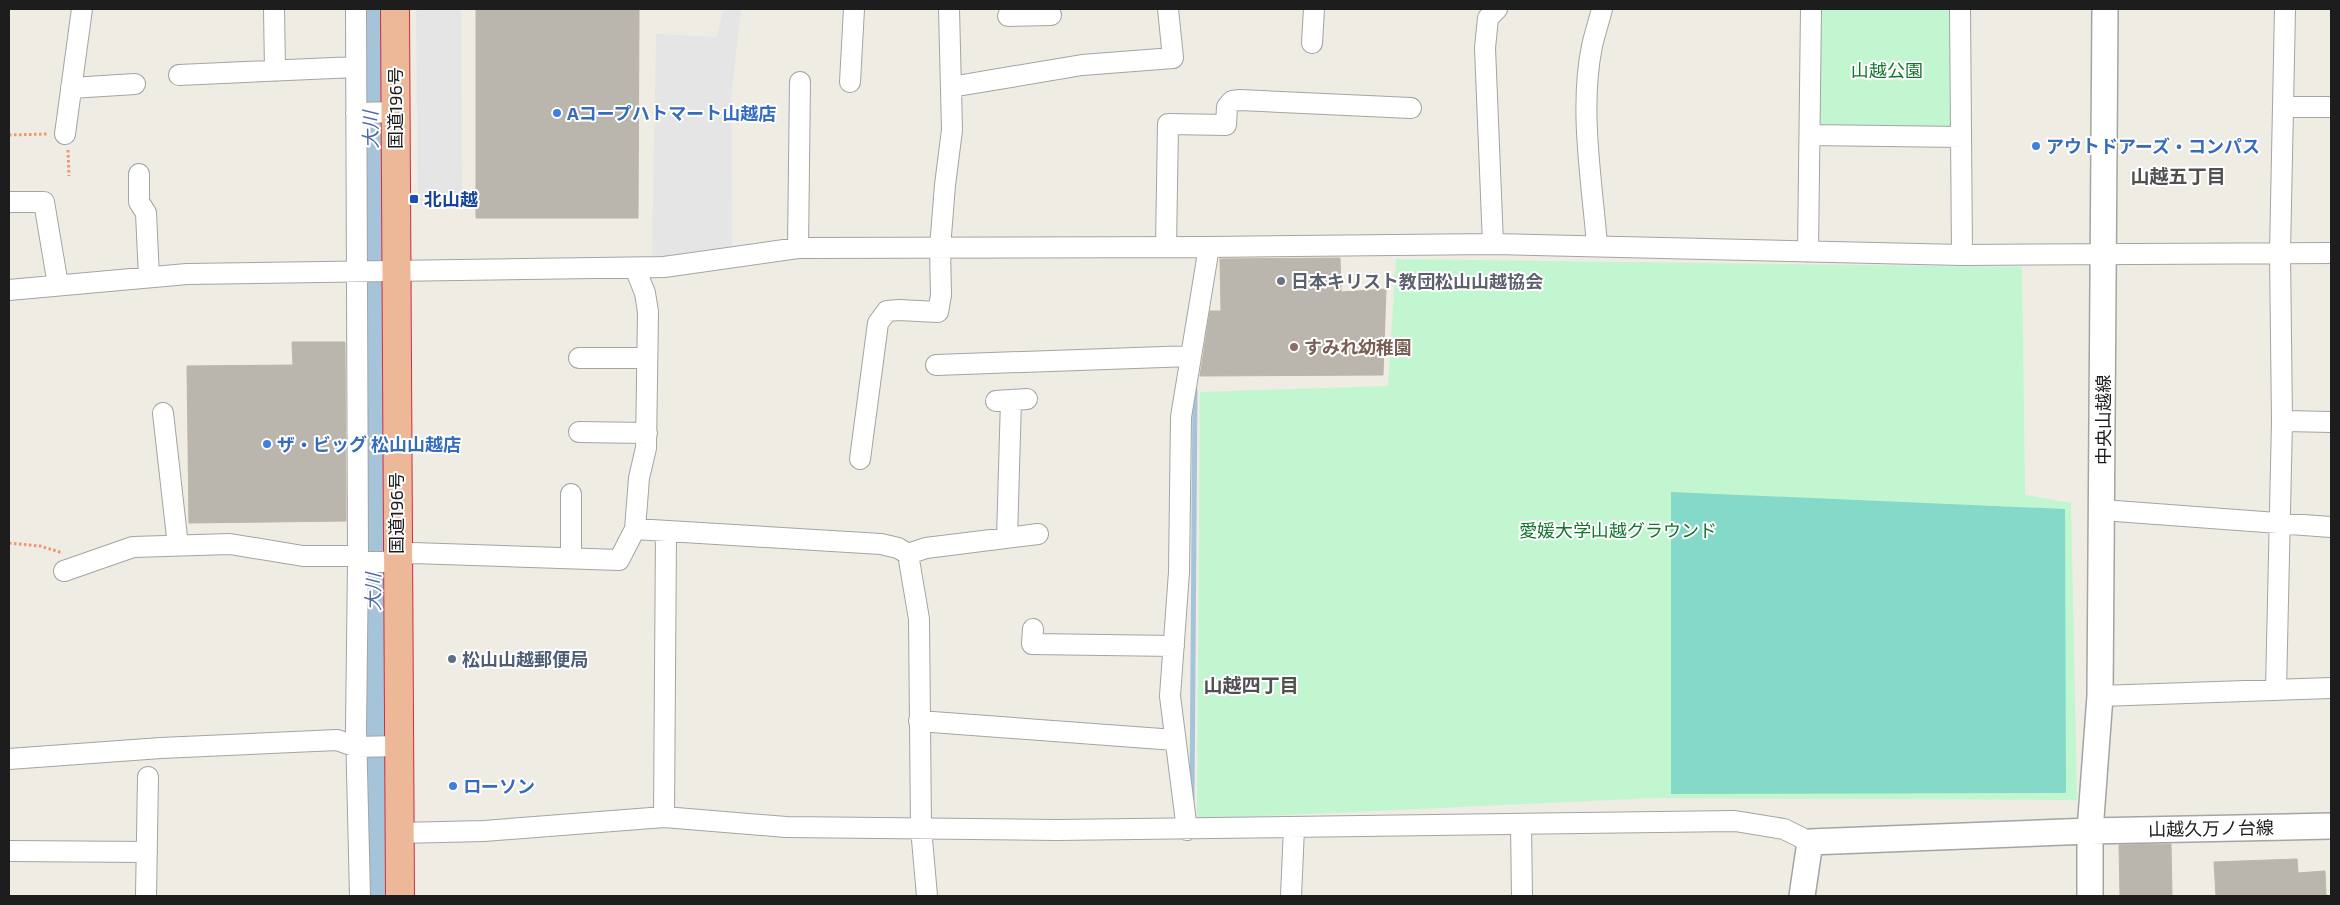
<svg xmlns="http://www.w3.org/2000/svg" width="2340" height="905" font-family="'Exo 2','Noto Sans JP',sans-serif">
  <rect width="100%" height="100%" fill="#eeece3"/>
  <path fill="#c2f6d0" d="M1820,9H1954L1955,132L1820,130Z
    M1396,259L2022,267L2025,495L2071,503L2077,800L1654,798L1197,819L1200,392L1388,386Z"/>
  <path fill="#85d9c8" d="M1671,492L2065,509L2066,793L1671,794Z"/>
  <path fill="#e5e5e5" d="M416,9H461L462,205H418Z
    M723,9H741L731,100L732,249L652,261L656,34L717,37Z"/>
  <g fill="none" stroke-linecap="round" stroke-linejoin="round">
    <path stroke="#a6c4d9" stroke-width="5" d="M1192,799L1195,390"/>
    <path stroke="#a6c4d9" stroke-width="31" d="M369,9L371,251
      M373,287C375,490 370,693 376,896"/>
  </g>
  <path fill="#bab5ad" stroke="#beb5a7" d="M476,9H639L638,218H476Z
    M1340,258L1341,292L1386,289L1383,375L1200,376L1210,311H1221L1220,259Z
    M292,342H345L346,521L189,523L187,366L293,365Z
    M2171,844L2172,896H2120L2119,845Z
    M2297,859L2298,873L2325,871L2326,896H2216L2214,862Z"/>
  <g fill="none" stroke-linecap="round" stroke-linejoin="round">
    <defs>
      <path id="minor" d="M274,9L275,71
        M356,9L358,562L356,729L360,896
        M1960,9L1962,255
        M1008,16L1051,15
        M1312,43L1314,9
        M179,75L356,67
        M850,82L854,9
        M951,87L1082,65L1173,58L1168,9
        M71,88L135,84
        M2284,107H2331
        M356,113L396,112
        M65,134L82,9
        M1810,135L1961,137
        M139,174V202L146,213L149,277
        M9,202H44L58,285
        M1493,244L1485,48L1488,18L1497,9
        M1597,245C1592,181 1579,110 1592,46C1595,33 1599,21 1602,9
        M1166,247L1168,124L1226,125L1227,107L1232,101L1240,100L1411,108
        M798,248L800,82
        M1808,252L1811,9
        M635,268L645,293L648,312L646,448L639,478L635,529
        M9,290L187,274L664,267L798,248L1209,247L1493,244L1962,255L2331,253
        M579,358H647
        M936,365L1191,356
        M996,401L1027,399
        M163,413L178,546
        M2282,421L2331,422
        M579,432L647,433
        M860,459L878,323L887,311L899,310L938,312L941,295L940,248L945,185L952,130L949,9
        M2102,510L2331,527
        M1007,538L1011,400
        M908,554L926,548L1038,534
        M571,558V494
        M358,562H384L413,553L619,560L635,529L881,544L898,548L908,554L919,619L921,828L927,896
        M64,571L133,547L230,544L303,556H358
        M1033,629L1032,644L1174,646
        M2276,690L2282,421L2280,253L2285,9
        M2100,696L2331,688
        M919,721L1175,740
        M9,759L161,748L337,740L357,747L398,746
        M664,817L666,531
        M1521,825L1522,896
        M1187,830L1170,696L1179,572L1181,417L1209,247
        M400,833L484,831L664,817L786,827L1057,830L1735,821L1784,829L1810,842
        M9,851L147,852
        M146,896L148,777
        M1291,896L1294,828"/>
      <path id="tertiary" d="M1802,896L1810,842L2090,831L2331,826
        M2090,896V831L2100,696L2105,9"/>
      <path id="trunk" d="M395,9L400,896"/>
    </defs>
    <use href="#minor" stroke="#a4a4a4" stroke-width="22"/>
    <use href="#tertiary" stroke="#a4a4a4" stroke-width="28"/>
    <use href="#trunk" stroke="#cf2d47" stroke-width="30"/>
    <path stroke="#f29570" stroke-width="3" stroke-dasharray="2.5 2.5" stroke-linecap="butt" d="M9,135L48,134
      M68,150L69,176
      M9,543L40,546L63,553"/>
    <use href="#minor" stroke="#fff" stroke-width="20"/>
    <use href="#tertiary" stroke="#fff" stroke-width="25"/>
    <use href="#trunk" stroke="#ecb898" stroke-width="28"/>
  </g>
  <g fill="#3f7fe0" stroke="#fff" stroke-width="2">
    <circle cx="557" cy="113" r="5"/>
    <circle cx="2036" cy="146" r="5"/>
    <circle cx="267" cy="444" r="5"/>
    <circle cx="453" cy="786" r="5"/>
  </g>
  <rect fill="#1a4fb4" stroke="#fff" stroke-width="2" x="409" y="194" width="10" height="10" rx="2.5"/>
  <circle fill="#6b7280" stroke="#fff" stroke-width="2" cx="1281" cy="281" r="5"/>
  <circle fill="#8d6e63" stroke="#fff" stroke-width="2" cx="1294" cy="347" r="5"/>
  <circle fill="#5c6f8a" stroke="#fff" stroke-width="2" cx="452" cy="659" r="5"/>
  <g text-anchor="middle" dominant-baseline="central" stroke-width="4" stroke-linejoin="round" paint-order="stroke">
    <g font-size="18" fill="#11752c" stroke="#fff">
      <text x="1887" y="70">山越公園</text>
      <text x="1618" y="530">愛媛大学山越グラウンド</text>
    </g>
    <g font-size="18" fill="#1d1d1d" stroke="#fff">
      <text transform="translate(395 108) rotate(-90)">国道196号</text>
      <text transform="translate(2103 420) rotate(-90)">中央山越線</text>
      <text transform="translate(396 513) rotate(-90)">国道196号</text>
      <text transform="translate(2211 828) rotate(-1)">山越久万ノ台線</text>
    </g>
    <g font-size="18" font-weight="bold" fill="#366cbe" stroke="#fff" text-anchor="start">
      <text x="567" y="113">Aコープハトマート山越店</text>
      <text x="2046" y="146">アウトドアーズ・コンパス</text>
      <text x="277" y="444">ザ・ビッグ 松山山越店</text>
      <text x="463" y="786">ローソン</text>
    </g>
    <g font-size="18" font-weight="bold" fill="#164399" stroke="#fff" text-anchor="start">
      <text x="424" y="199">北山越</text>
    </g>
    <g font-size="18" font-weight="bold" fill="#5b616d" stroke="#fff" text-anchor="start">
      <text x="1291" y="281">日本キリスト教団松山山越協会</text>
    </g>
    <g font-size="18" font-weight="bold" fill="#785e54" stroke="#fff" text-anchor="start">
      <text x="1304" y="347">すみれ幼稚園</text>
    </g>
    <g font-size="18" font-weight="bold" fill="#4e5e75" stroke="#fff" text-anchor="start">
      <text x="462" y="659">松山山越郵便局</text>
    </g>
    <g font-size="19" font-style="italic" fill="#4f6ba7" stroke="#fff">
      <text transform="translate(370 130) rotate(-91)">大川</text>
      <text transform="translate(372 592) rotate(-90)">大川</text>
    </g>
    <g font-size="19" font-weight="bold" fill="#505050" stroke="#fff">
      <text x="2178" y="175">山越五丁目</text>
      <text x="1251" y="684">山越四丁目</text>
    </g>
  </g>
  <rect width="2340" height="905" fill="none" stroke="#1d1d1d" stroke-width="20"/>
</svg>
